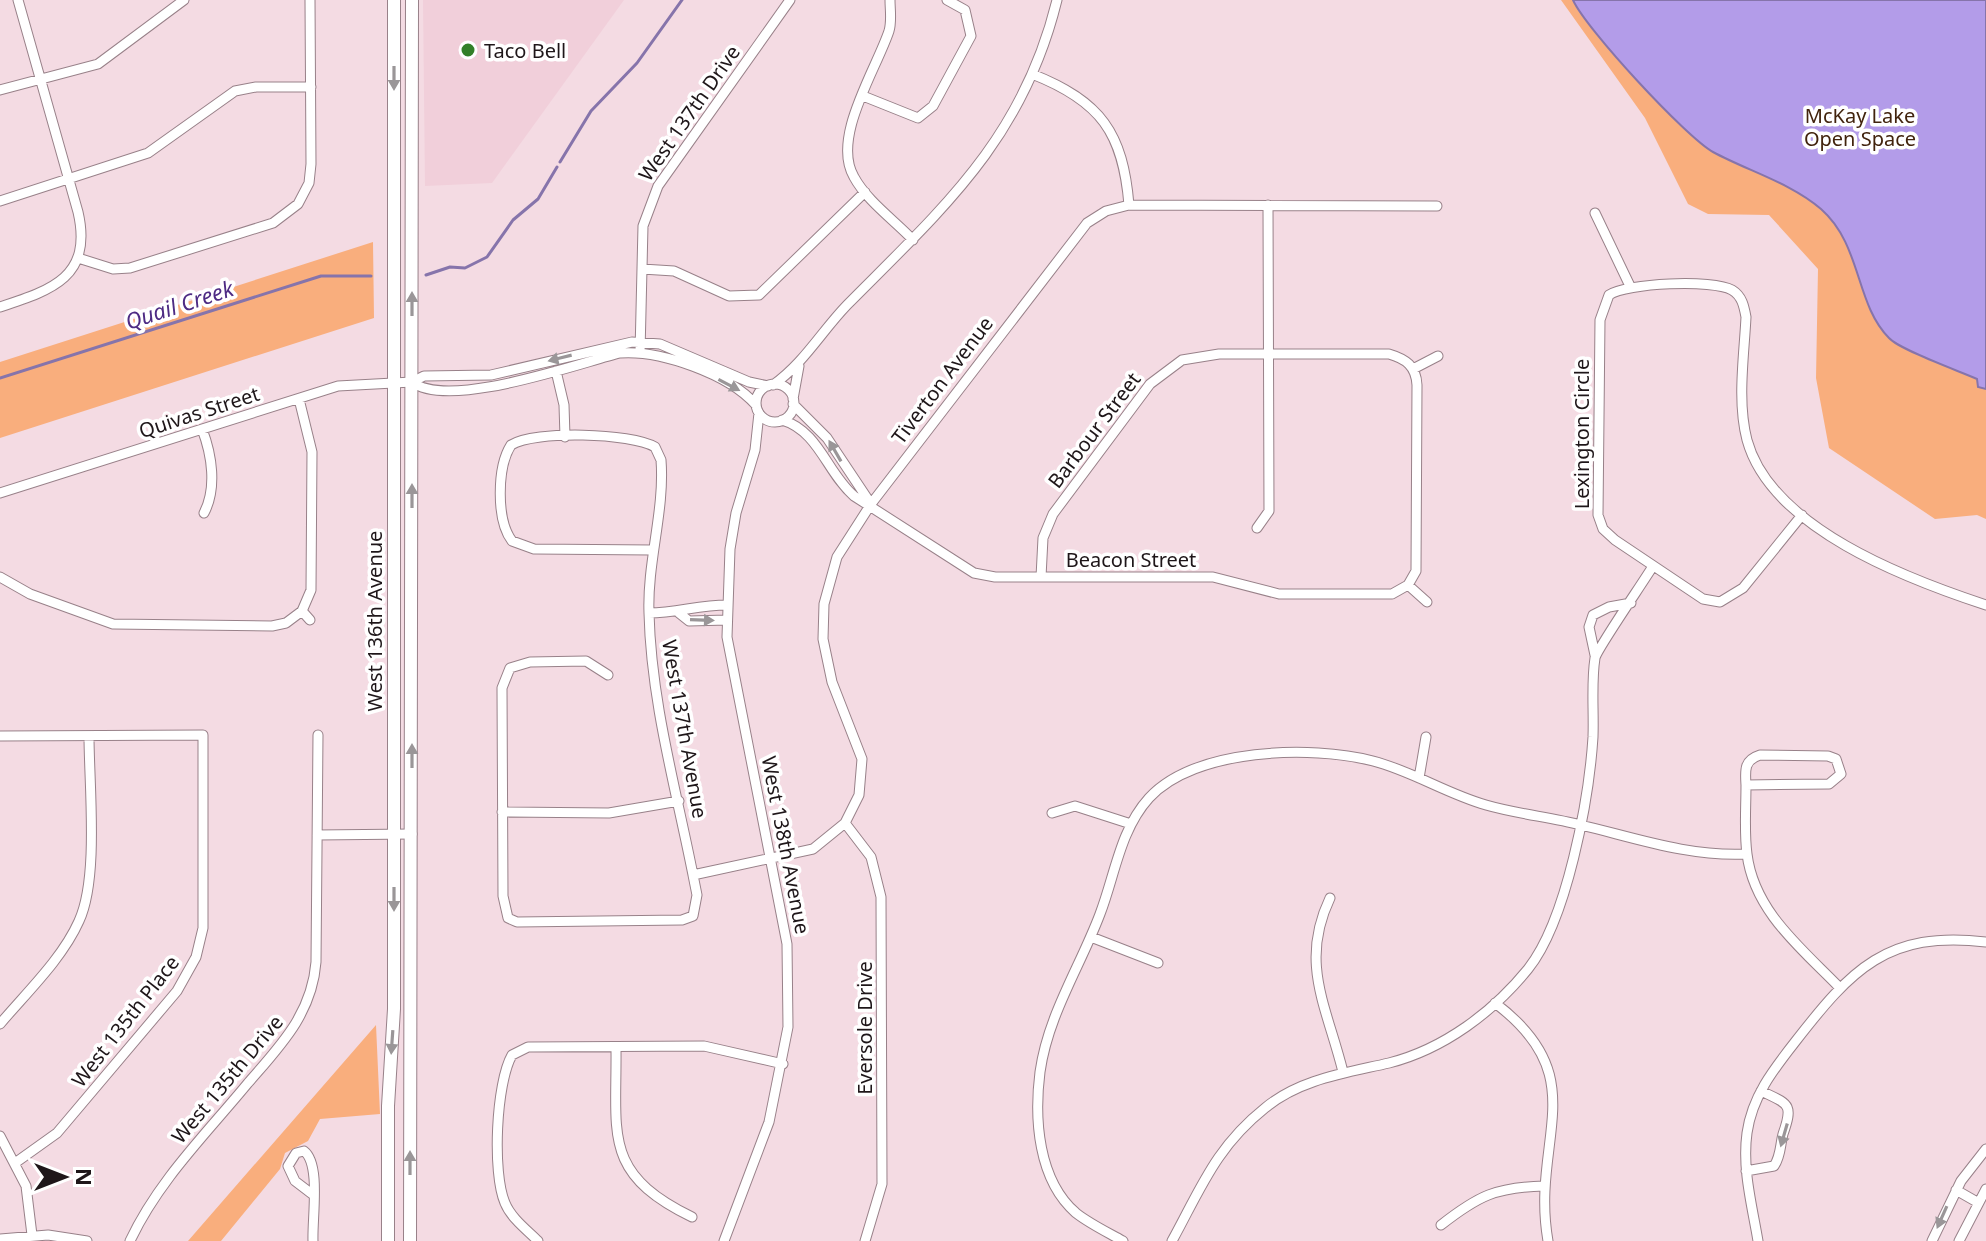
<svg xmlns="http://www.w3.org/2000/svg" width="1986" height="1241" font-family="'Noto Sans',sans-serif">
  <rect width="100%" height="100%" fill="#f4dbe3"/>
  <path fill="#f1cfda" d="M423,0H624L492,183L425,186Z"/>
  <path fill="#f9ae7d" d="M1561,0H1986V519L1977,515L1935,519L1829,448L1816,378L1818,269L1769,215L1708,214L1688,204L1645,118Z
    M373,242L374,318L0,438V362Z
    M376,1025L380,1114L320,1119L308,1141L285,1153L280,1169L221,1241H188Z"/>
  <path fill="#b39ce9" stroke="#8674ab" stroke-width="2" d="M1573,0H1986V389L1978,387L1977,379C1959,371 1900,350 1889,338C1855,304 1862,245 1821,209C1791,183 1748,171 1713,152C1686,137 1586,29 1573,0Z"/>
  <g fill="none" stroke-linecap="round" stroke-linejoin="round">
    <path stroke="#8674ab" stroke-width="3" d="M560,162L591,111L637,63L682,0
      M426,275L450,267L465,268L487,257L513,220L538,199L557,167
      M0,378L321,276H371"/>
    <defs>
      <path id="minor" d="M890,0C890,10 892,21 889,31C876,70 831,138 854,177C867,201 894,220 913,240
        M1032,74C1101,101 1123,133 1129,205
        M0,90L98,64L184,0
        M863,96L918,118L933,106L971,36L965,10L947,0
        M0,201L148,153L235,91L256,87H311
        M1595,213L1630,286
        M78,258L113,269L130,268L273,223L298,204L309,183L311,164L310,0
        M642,269L674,271L729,296L759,295L865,192
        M0,307C52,290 93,277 78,212L18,0
        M640,353L643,226L658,186L790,0
        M1413,369L1438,356
        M556,371L564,405L565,437
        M412,382C449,410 576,364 620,353C661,350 729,374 756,405
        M756 403a19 19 0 1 1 38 0a19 19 0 1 1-38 0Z
        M773,385C804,363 821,332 847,305C943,208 1023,139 1057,0
        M793,399L799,366
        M793,404L827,438L869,501
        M782,420C819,431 827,473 854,496L974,573L995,577H1213L1279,594H1392L1408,585L1416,571L1417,385C1416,366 1406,359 1389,354H1219L1182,360L1150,384L1053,514L1043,538L1041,577
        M202,429C212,455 217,488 204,513
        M0,493L338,386L412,382L424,376L491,375L632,342L660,344L749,382L768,386
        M1802,515L1743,588L1720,602L1703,599L1615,540L1603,529L1598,515L1600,320L1609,295C1626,283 1713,279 1732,290C1742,296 1744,306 1746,317C1744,357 1737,401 1747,440C1771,528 1907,579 1986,605
        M1257,528L1269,511L1268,205
        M652,550L534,549L512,541C496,520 497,467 511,445C535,430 631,433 655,447L661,460C665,510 647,562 649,613C651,701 676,789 693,875
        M0,577L30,594L113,624L272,626L286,623L302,611L311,590L312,452L299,399
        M1408,585L1427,602
        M302,611L310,620
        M649,613C677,613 698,605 727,605
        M679,613L689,621L727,620
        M1595,655L1589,627L1593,615L1609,607L1631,603
        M608,675L586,661L530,662L510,668L502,688L503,896L508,918L517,922L682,920L693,916L697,895L693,875L813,849L845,823L859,795L862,759L832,682L823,639L824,604L837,557L871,504L1087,223L1106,211L1129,205L1437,206
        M0,736L203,735V928L196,957L177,991L57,1133L15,1163
        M1760,755L1828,756L1836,759L1841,774L1829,784L1746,785C1745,770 1744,760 1760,755Z
        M1419,778L1426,737
        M1746,785C1746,808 1744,832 1747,854C1754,911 1801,948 1838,986
        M502,812L609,813L679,801
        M1052,813L1075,806L1131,824
        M845,823L871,857L881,897L882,1184L865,1241
        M317,835L412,834
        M1330,898C1299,963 1327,1007 1343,1072
        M1091,937L1158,963
        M1495,1003C1596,1079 1530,1139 1548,1241
        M0,1024C27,992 62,959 79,921C99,878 89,785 89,736
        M616,1047C617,1135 602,1173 692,1217
        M0,1136L26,1186L32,1235
        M1746,1171L1774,1166C1781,1156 1780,1145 1783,1134C1794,1103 1788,1104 1761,1091
        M1956,1190L1977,1202
        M312,1194L295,1181L288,1166L296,1153L304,1151C321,1164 312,1218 313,1241
        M1441,1225C1478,1196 1496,1187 1544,1186
        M0,1239L48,1235L87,1241
        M130,1241C158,1181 206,1134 248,1083C280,1046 312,1014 316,962L318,735
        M538,1241C527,1230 511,1218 505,1203C492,1173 496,1083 512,1055L528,1047L704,1046L783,1064
        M724,1241L769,1122L788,1027L787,944L727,637L730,549L736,513L755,450L759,413
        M1123,1241C1107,1232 1090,1224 1076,1213C1038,1180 1034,1119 1040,1072C1048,1015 1080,967 1100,914C1115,875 1120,830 1149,798C1195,748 1311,745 1373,761C1412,771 1447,794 1486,805C1517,814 1550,817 1581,825C1636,838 1689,857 1747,854
        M1172,1241C1201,1188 1216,1147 1265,1108C1300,1079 1346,1073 1389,1063C1444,1049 1493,1012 1528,969C1567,920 1589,799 1593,737C1594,711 1591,683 1595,658C1597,649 1644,581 1653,566
        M1758,1241C1752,1205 1742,1169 1747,1133C1752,1097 1773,1070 1795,1042C1851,970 1887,930 1986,942
        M1932,1241L1961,1181L1986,1149
        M1959,1241L1986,1189"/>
      <path id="major" d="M388,1241V1106L394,1009V0
        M410,1241L412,0"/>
    </defs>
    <use href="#minor" stroke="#988189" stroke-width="11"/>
    <use href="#major" stroke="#988189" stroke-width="14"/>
    <use href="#minor" stroke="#fff" stroke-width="9"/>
    <use href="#major" stroke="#fff" stroke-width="12"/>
  </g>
  <defs><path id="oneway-solid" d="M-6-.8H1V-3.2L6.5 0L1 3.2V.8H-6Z" transform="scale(2)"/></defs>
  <g fill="#9a9698">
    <use href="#oneway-solid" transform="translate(394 78) rotate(90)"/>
    <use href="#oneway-solid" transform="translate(412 304) rotate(-90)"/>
    <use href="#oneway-solid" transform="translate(560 358) rotate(166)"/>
    <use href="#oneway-solid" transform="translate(729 385) rotate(28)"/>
    <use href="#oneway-solid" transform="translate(835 451) rotate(-120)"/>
    <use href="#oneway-solid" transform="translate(412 496) rotate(-90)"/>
    <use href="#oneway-solid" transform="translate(702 620) rotate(2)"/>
    <use href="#oneway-solid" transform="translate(412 756) rotate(-90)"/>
    <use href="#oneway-solid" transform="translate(394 899) rotate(90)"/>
    <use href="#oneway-solid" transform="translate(392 1042) rotate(94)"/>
    <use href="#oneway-solid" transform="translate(1784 1135) rotate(106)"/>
    <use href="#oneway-solid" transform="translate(410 1163) rotate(-90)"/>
    <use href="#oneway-solid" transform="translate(1942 1217) rotate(114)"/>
  </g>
  <circle fill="#327f28" stroke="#fff" stroke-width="3" cx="468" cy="50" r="8"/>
  <g text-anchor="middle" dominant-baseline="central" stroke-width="7" stroke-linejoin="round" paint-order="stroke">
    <g font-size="20" fill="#1e1619" stroke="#fff" text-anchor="start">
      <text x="484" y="50">Taco Bell</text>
    </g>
    <g font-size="20" fill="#1e1619" stroke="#fff">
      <text transform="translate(689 113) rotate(-55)">West 137th Drive</text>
      <text transform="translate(942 380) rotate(-53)">Tiverton Avenue</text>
      <text transform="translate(199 412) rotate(-18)">Quivas Street</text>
      <text transform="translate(1094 430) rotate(-53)">Barbour Street</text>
      <text transform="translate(1581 434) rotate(-90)">Lexington Circle</text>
      <text x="1131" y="559">Beacon Street</text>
      <text transform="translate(374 621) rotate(-90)">West 136th Avenue</text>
      <text transform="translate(685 729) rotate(80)">West 137th Avenue</text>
      <text transform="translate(786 845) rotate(79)">West 138th Avenue</text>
      <text transform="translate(125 1021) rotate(-52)">West 135th Place</text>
      <text transform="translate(864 1028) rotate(-90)">Eversole Drive</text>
      <text transform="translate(227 1079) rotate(-50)">West 135th Drive</text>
    </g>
    <g font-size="20" fill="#41230d" stroke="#fff">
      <text x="1860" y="115">McKay Lake<tspan x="1860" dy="23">Open Space</tspan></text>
    </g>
    <g font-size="22" font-style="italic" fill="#4e2b84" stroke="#fff">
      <text transform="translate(179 304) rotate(-18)">Quail Creek</text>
    </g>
  </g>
  <g transform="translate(64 1177) rotate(90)" stroke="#ffffff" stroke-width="6" paint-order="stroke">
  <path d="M0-6L14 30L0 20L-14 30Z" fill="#1e1619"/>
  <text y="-12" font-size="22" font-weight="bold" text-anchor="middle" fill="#1e1619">N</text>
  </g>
</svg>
